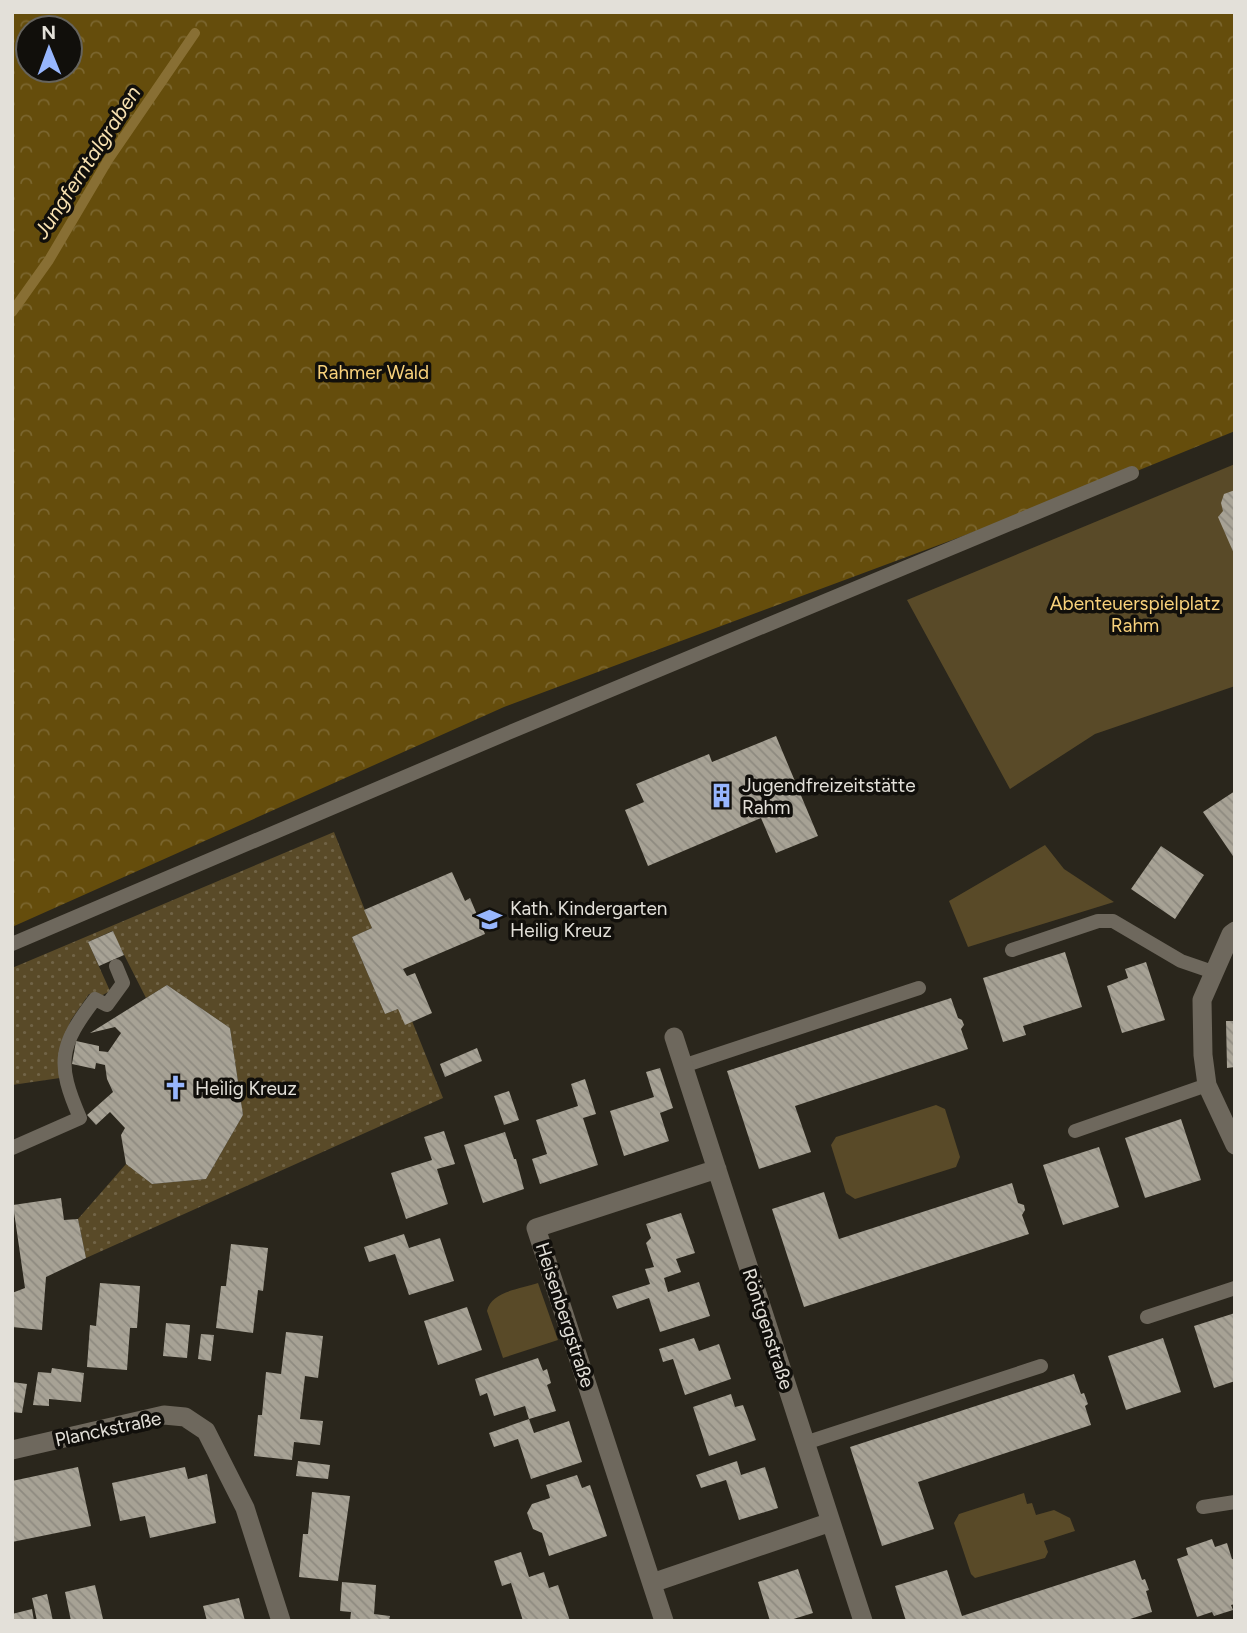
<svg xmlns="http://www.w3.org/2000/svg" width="1247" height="1633" font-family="Figtree,sans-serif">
  <defs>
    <pattern id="grass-dots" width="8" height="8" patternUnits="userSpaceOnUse" patternTransform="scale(1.75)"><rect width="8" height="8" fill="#594a28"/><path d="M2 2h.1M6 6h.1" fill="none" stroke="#716447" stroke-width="1.8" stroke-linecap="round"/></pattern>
    <pattern id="forest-crowns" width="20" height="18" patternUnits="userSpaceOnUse" patternTransform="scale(1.75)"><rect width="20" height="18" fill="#654d0c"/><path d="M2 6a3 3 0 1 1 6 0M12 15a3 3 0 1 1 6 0" fill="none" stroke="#7b662f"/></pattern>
    <pattern id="building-back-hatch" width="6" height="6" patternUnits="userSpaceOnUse" patternTransform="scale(1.75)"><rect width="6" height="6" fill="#a7a295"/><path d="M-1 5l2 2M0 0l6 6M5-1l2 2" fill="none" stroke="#8e8a80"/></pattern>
  </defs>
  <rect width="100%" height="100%" fill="#2a261c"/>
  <path fill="url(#grass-dots)" d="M334,832L372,928L352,937L385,1014L398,1009L412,1021L443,1098L86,1258L78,1219L126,1164L152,1184L206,1179L243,1115L230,1028L167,985L146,998L112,931L88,942L110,991L101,996L89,994L71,1020L61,1044L60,1078L12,1085V968Z"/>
  <path fill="url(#forest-crowns)" fill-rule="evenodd" d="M12,12H1235V431L1132,473L504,707L12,927ZM28,28H70V70H28Z"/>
  <path fill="#594a28" d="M1235,464V686L1095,734L1010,789L907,600Z
    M1045,845L1064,869L1114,902L968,947L949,901Z
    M936,1105L945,1109L960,1157L956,1167L855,1199L846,1193L831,1145L836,1137Z
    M538,1283L558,1340L503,1358L487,1311C491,1291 521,1289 538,1283Z
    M1024,1493L1027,1504L1032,1503L1036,1515L1054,1510L1070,1518L1075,1531L1044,1541L1048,1552L1045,1558L975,1578L971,1574L954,1523L959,1514Z"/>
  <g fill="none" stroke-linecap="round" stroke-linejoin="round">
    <path stroke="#886f34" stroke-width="10" d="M12,312L49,260L108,160L195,33"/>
  </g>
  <path fill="url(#building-back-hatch)" d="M1235,490V556L1218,517L1223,511L1221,503L1224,494Z
    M776,736L818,836L776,853L761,818L648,866L625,810L644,802L636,784L709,754L712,762Z
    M1235,791V859L1203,812Z
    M1161,846L1204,875L1175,919L1131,889Z
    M452,872L465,901L470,898L485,934L403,969L407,976L415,973L432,1013L405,1025L398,1009L385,1014L352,937L372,928L364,910Z
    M113,931L124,955L99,966L88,942Z
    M1065,952L1082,1007L1023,1026L1026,1035L1003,1042L983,978Z
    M1146,962L1165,1020L1122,1033L1107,986L1128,978L1125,969Z
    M167,985L230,1028L243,1115L206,1179L152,1184L126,1164L121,1135L125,1128L110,1112L96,1125L87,1115L113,1092L107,1079L105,1065L96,1063L95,1069L72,1064L76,1041L99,1046V1051L108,1052L121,1033L115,1027L90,1033Z
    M951,998L958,1018L962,1020L964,1025L961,1029L968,1049L795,1106L811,1152L759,1169L727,1071Z
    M1226,1021H1235V1067L1227,1068Z
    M477,1048L482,1061L445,1077L440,1064Z
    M660,1068L673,1108L660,1113L669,1141L624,1156L610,1111L654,1097L646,1072Z
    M585,1079L596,1114L583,1118L598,1165L540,1184L532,1159L547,1154L536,1120L578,1106L571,1084Z
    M509,1091L519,1120L504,1125L494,1096Z
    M1181,1119L1201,1180L1145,1198L1125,1138Z
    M444,1131L455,1164L437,1169L448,1204L406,1219L391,1173L432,1160L424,1137Z
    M505,1132L514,1159H516L524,1189L483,1203L464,1145Z
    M1099,1147L1119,1207L1063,1225L1043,1165Z
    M1012,1183L1018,1203L1024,1205L1025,1210L1022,1215L1029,1234L804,1307L772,1209L824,1192L839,1239Z
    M61,1198L64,1220L78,1219L86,1258L46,1277L42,1330L12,1327V1293L25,1288L13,1205Z
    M681,1213L695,1253L676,1259L681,1272L664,1278L668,1292L699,1282L710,1316L660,1332L649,1298L617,1309L612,1296L650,1284L645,1269L654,1267L646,1243L651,1238L646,1224Z
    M404,1234L409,1248L440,1238L454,1281L409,1295L395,1254L369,1262L364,1247Z
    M231,1244L268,1248L263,1291L258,1290L253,1333L216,1328L221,1286H226Z
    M100,1283L140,1286L137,1328H130L127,1370L87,1367L90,1325L96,1326Z
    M467,1307L482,1350L438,1365L424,1321Z
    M1235,1313V1381L1214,1388L1194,1326Z
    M166,1323L190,1325L187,1358L163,1356Z
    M286,1332L323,1336L318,1378L305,1376L300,1419L323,1421L320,1445L294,1442L292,1460L254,1456L258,1415H262L266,1372L281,1374Z
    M201,1334L214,1335L211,1361L198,1359Z
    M694,1338L699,1351L719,1344L731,1379L685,1395L673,1359L663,1362L659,1349Z
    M1163,1338L1181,1392L1126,1410L1108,1356Z
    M538,1358L543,1371L547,1369L551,1383L547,1385L556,1411L529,1419L525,1406L494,1416L487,1393L480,1396L475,1379Z
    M52,1368L84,1373L81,1402L49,1399V1406L33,1405L38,1372L51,1373Z
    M1074,1374L1081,1394L1084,1393L1088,1404L1085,1406L1091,1425L918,1482L934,1529L882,1546L850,1447Z
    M12,1382L27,1384L22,1413L12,1412Z
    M731,1394L735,1407L743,1405L756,1440L709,1456L693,1407Z
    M529,1419L534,1433L569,1421L582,1462L531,1479L518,1439L494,1447L489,1433Z
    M298,1461L330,1465L328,1479L296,1476Z
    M737,1461L741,1475L765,1467L778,1508L739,1520L726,1480L701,1488L696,1475Z
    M78,1467L91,1526L12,1542V1481Z
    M185,1467L188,1479L207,1474L216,1523L150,1538L145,1516L120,1521L112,1483Z
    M577,1475L582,1488L590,1485L607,1536L549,1556L542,1533L533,1529L527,1513L532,1504L550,1498L546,1485Z
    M312,1492L350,1496L338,1581L299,1577L303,1534H308Z
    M1212,1539L1215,1547L1227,1543L1232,1559H1235V1604L1231,1605L1233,1610L1214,1616L1212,1612L1197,1617L1177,1559L1188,1555L1186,1548Z
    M521,1552L529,1577L544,1572L549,1588L558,1585L570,1621H523L511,1583L502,1586L494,1561Z
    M1135,1560L1142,1580L1145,1579L1149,1590L1146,1591L1152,1612L1124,1621H906L895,1586L947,1570L962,1616Z
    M798,1569L813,1613L787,1621H770L758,1582Z
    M342,1582L376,1585L374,1614L390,1616L389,1621H350L351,1612L340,1611Z
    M95,1585L103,1619L71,1621L65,1592Z
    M47,1594L53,1621H37L32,1598Z
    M239,1598L245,1621H207L203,1606Z
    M32,1609L34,1621H12V1614Z"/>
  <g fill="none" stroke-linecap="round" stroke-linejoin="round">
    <path stroke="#6e685d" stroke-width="14" d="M12,944L515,730L1132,473
      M1012,950L1098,921H1113L1181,961L1213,972
      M683,1066L919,988
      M1075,1131L1207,1085
      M12,1148L80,1118C56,1063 59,1046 95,999L107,1005L123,983L116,966
      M1147,1317L1235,1288
      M805,1443L1041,1366
      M1203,1507L1235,1502"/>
    <path stroke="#6e685d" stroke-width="19" d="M1235,931L1231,934L1202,1000L1203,1055L1207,1085L1235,1145
      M674,1037L863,1621
      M12,1450L164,1415L185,1417L206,1431L245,1508L281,1621
      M652,1583L831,1522
      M664,1621L536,1228L717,1169"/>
  </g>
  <defs>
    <symbol id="building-bare" viewBox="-9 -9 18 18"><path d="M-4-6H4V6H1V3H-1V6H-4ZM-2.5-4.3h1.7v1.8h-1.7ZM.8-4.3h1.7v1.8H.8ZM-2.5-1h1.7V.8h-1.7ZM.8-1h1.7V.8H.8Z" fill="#97b6fd" stroke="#110f0b" stroke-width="2.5" paint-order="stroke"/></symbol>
    <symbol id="school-bare" viewBox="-9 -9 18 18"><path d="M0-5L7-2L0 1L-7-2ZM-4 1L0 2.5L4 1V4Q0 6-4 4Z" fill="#97b6fd" stroke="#110f0b" stroke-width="2.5" paint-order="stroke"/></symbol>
    <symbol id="church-bare" viewBox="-9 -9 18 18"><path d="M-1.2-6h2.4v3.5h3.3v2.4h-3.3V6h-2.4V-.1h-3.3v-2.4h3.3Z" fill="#97b6fd" stroke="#110f0b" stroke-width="2.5" paint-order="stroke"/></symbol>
  </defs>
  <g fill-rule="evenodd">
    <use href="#building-bare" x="704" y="778" width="35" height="35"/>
    <use href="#school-bare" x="472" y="902" width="35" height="35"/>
    <use href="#church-bare" x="158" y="1070" width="35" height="35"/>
  </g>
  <g text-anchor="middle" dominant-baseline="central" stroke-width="7" stroke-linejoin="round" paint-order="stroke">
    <g font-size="19" fill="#f8d17b" stroke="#110f0b">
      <text x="373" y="372">Rahmer Wald</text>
      <text x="1135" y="603">Abenteuerspielplatz<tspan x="1135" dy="22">Rahm</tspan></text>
    </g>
    <g font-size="19" fill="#e3e0d9" stroke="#110f0b" text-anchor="start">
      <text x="742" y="785">Jugendfreizeitstätte<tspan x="742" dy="22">Rahm</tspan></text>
      <text x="510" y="908">Kath. Kindergarten<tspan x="510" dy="22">Heilig Kreuz</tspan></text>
      <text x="195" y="1088">Heilig Kreuz</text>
    </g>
    <g font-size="19" fill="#e3e0d9" stroke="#110f0b">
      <text transform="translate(565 1315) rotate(72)">Heisenbergstraße</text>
      <text transform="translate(768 1329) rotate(72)">Röntgenstraße</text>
      <text transform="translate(108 1429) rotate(-12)">Planckstraße</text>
    </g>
    <g font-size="21" font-style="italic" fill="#f9e2b1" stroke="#110f0b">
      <text transform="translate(87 162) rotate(-57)">Jungferntalgraben</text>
    </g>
  </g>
  <rect width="1247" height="1633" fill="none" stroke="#e3e0d9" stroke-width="28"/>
  <g transform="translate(49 49) rotate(359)"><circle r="33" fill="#110f0b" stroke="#65635d" stroke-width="2"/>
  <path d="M0-5L12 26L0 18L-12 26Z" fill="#97b6fd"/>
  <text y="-10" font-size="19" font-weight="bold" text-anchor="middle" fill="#e3e0d9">N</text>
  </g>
</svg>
